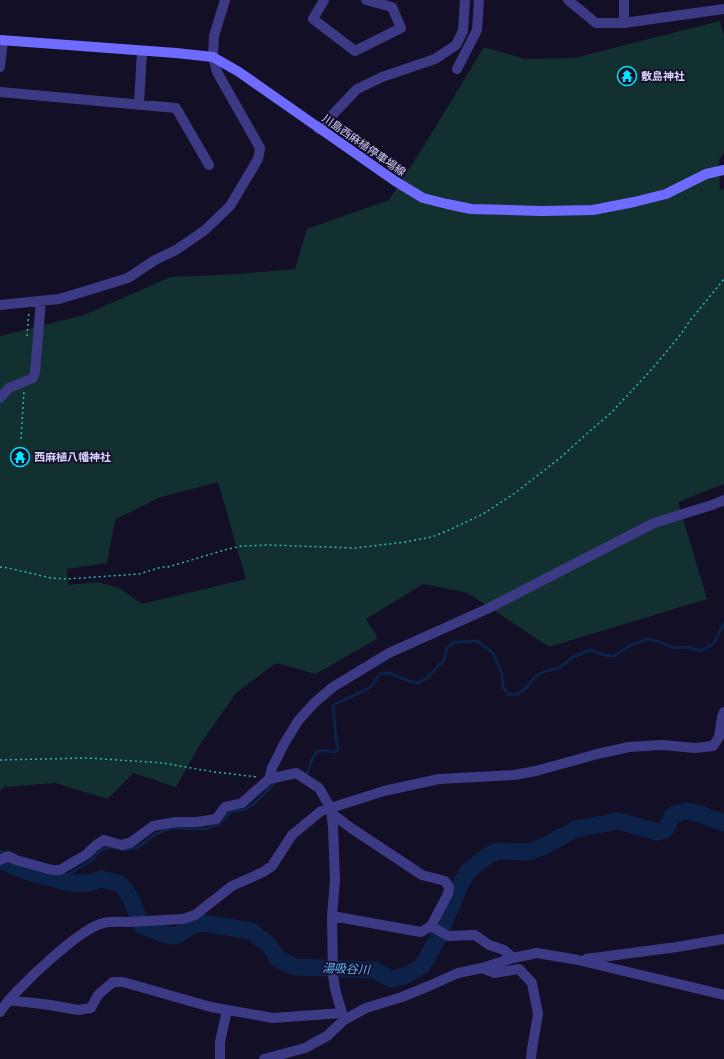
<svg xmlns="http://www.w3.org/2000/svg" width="724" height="1059" font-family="'Asap Condensed','Noto Sans JP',sans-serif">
  <rect width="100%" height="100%" fill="#130f26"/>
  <path fill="#12302f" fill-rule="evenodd" d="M720,21L724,35V152L719,160L720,190L724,189V484L678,502L707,599L549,647L468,593L423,584L366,619L378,638L316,674L276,663L236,693L199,746L176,787L133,773L108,799L55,783L4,787L0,792V336L84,315L170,277L237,274L295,269L307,229L389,200L425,144L484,47L525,59L574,58ZM218,482L246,579L142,604L119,588L98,582L68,585L67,569L107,563L115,520L158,498Z"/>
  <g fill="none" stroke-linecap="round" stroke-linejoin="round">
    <path stroke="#0c2248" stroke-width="3" d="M307,773L313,757L318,751H328L335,752L338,749L336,739L333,705L357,694L371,687L380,674L389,673L409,681L418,683L427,678L444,660L447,648L454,642L477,641L493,653L502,674L503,687L508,694H518L527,687L534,678L543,672L559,668L573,657L590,650L605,655L614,656L631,645L648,639L663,643L673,648L688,647L701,651L713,644L724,624
      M121,849L124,850L138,847L156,834L172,828L206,829L219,824L232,811L243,810L253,805L277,781H278
      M59,880L92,860L101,850L110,847L115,848"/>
    <path stroke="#0c2248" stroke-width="17" d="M0,859L9,864L34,874L71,883H89L101,879L119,883L126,891L131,899L141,925L163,934L175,936L194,925L203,923L251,931L269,945L278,959L295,967L375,970L391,979L405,976L422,966L438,938L459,887L468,871L490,854L499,851L528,852L542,847L576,829L618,821L658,832L665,830L673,815L685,811L697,813L724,823"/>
    <path stroke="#2fb8b0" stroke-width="1.5" stroke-dasharray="2 3" stroke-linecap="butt" d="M27,336L29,311
      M21,439L24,391
      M0,567L8,568L51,578L66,579L139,574L162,567H168L228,549L242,546L270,545L355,548L405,542L432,537L449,530L483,514L515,493L560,458L591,430L611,413L653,368L681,334L689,322L724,279
      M0,760L88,758L163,763L214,772L224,773L257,777"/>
    <path stroke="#3d3a85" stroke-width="10" d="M324,0L313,19L355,51L401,28L392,7L366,0
      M568,0L596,23H624L724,9
      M624,0V23
      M0,67L3,40
      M457,69L477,30L479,0
      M0,92L176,108L209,165
      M139,104L142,51
      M319,129L357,89L382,77L435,59L456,45L463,31L465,0
      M0,305L59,299L89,290L128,278L155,260L176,250L205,230L230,206L258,159L260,148L217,72L213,57L214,36L225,0
      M0,398L9,388L33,378L35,372L41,301
      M269,779L296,773L319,788L331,809L333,827L335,880L332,916L333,975L335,989L344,1020
      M331,813L351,828L422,875L445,881L449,887L448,894L431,926
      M0,860L8,856L16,860L52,870H60L87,854L95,846L104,840L121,845L130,843L153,826L176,822H197L216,819L225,807L242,803L269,779L272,768L284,744L298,721L314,703L333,687L389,653L487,609L654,523L712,505L724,500
      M332,916L421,932L431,926L448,936L475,935L489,945L504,950L513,958
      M586,959L677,947L724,939
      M482,968L494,973L519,969L532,983L538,1014L532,1049L531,1059
      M9,1000L50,1005L78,1010L91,1008L98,995L113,982H123L211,1007L273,1018L342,1013
      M0,1012C13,991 81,927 104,923C111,921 120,922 128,922C146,921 165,920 183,919L195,915L232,886L263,872L272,866L292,835L321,811L384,791L439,779L514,775L536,771L597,754L629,747L662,745L695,748L713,746L719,737L722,717L724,712
      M220,1059V1042L227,1010
      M264,1059L305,1048L327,1036L344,1020L366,1008L402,997L429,986L458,973L482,968L513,958L537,953L578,960L724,995"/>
    <path stroke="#6f6bff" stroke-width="10" d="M0,40L176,53L213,57L239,72L395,181L423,198L447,204L471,209L542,211L593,210L634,202L666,194L706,174L724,170"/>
  </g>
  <defs>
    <symbol id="temple-ring" viewBox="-11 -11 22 22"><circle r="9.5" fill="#130f26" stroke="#00e5ff" stroke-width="1.5"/><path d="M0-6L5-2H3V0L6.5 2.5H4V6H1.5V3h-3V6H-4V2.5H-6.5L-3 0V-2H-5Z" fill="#00e5ff"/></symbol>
  </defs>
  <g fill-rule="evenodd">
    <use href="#temple-ring" x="616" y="65" width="22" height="22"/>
    <use href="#temple-ring" x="9" y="446" width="22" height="22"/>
  </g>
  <g text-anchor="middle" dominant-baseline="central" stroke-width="3.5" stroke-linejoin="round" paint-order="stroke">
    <g font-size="11" font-weight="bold" fill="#d9d4ff" stroke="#130f26" text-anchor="start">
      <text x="641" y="76">敷島神社</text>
      <text x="34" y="457">西麻植八幡神社</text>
    </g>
    <g font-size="11" fill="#d9d4ff" stroke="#130f26">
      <text transform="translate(364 145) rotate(35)">川島西麻植停車場線</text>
    </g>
    <g font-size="12" font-style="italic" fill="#62b6ff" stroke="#130f26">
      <text transform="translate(346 969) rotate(2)">湯吸谷川</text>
    </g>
  </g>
</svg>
